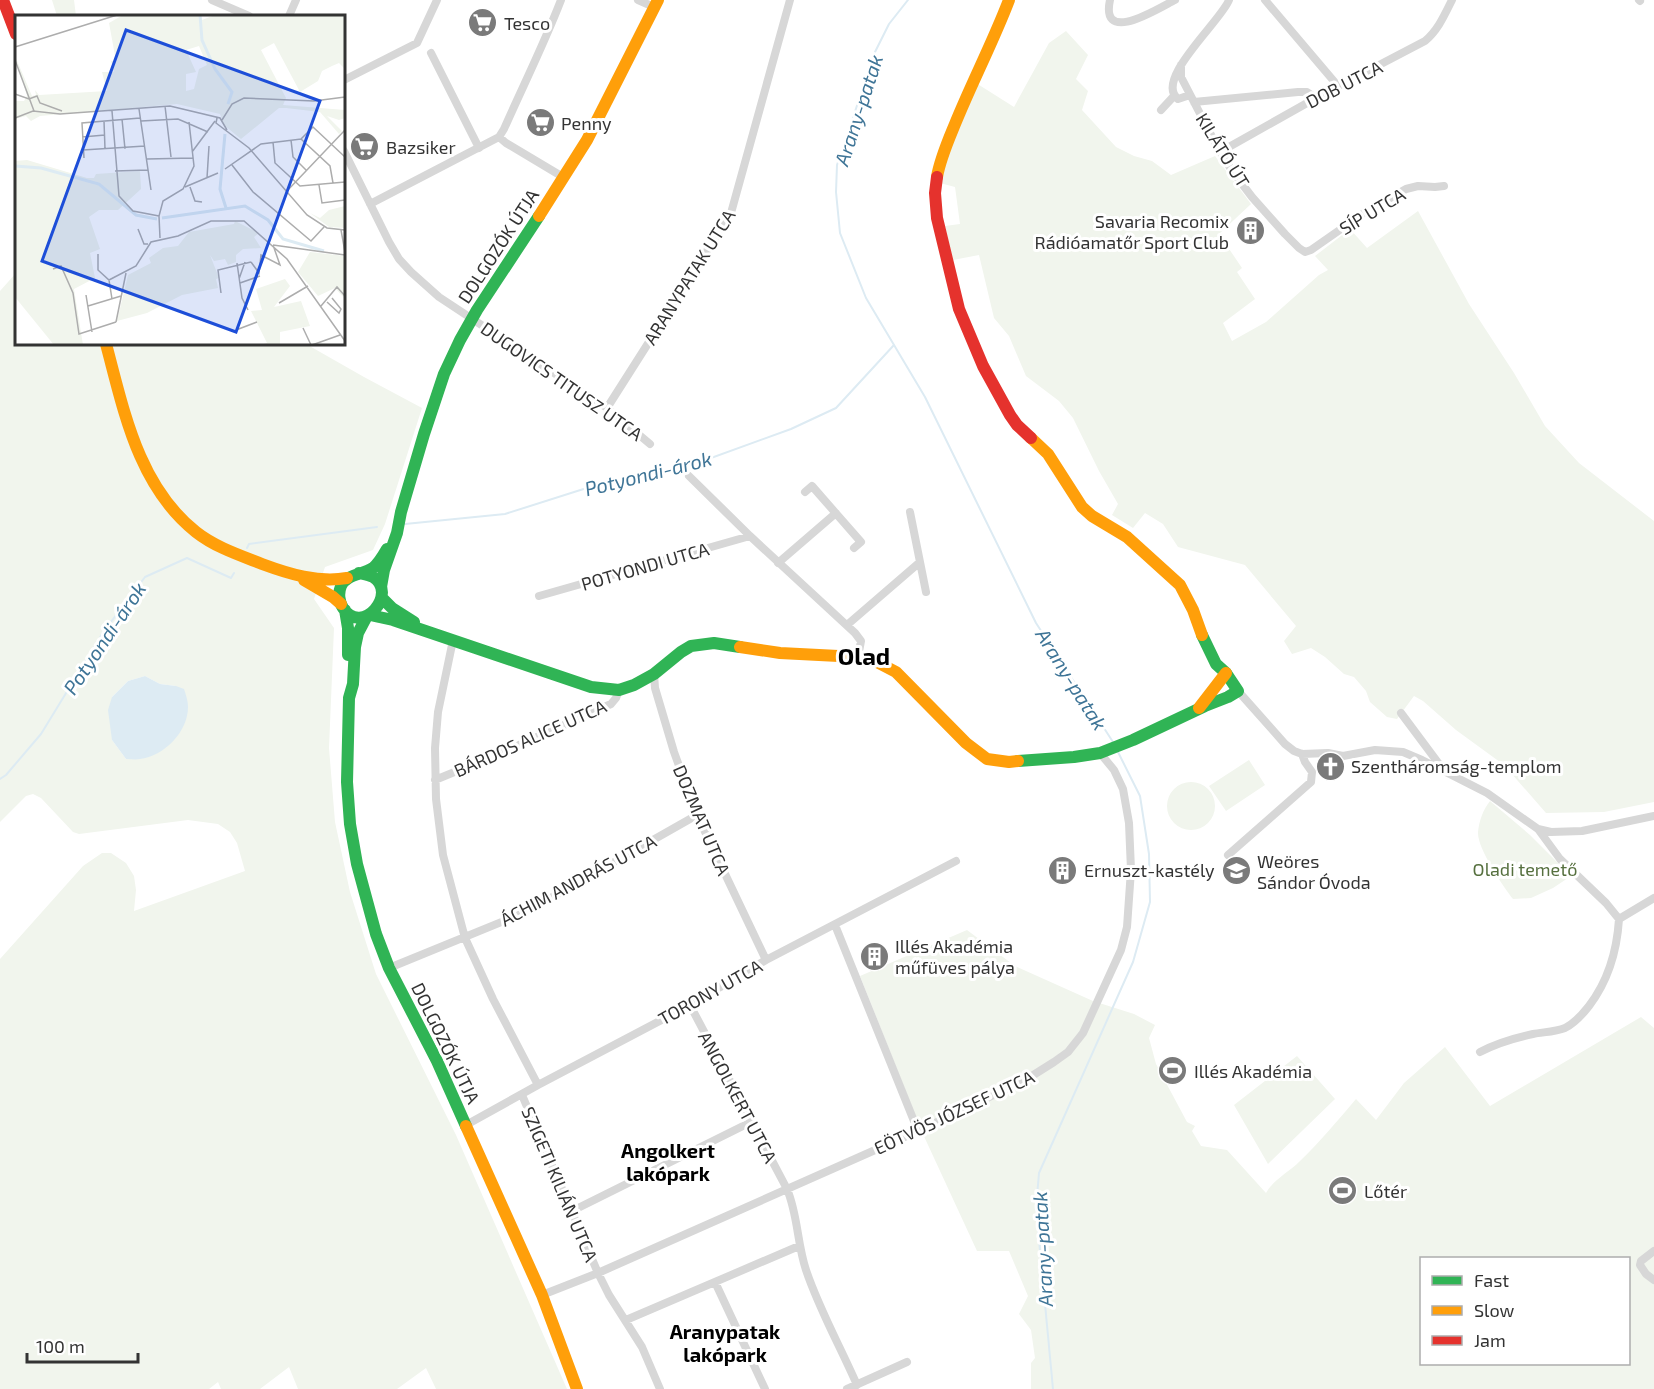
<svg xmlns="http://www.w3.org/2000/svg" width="1654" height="1389" font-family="'Exo 2',sans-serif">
  <rect width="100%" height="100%" fill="#fff"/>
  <path fill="#f1f5ed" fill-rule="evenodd" d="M52,0H74L76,16H57Z
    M1066,31L1088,55L1076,79L1088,91L1082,110L1116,147L1134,156L1152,161L1171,175L1215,156L1251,204L1219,234L1242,268L1237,272L1255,299L1223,323L1232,341L1266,322L1319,275L1328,270L1315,256L1350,229L1367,248L1418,211L1469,304L1514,373L1545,426L1579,463L1654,521V802L1604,812L1546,813L1504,765L1456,730L1423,701L1414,696L1397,719L1387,717L1370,702L1366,691L1354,677L1344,674L1325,657L1311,648L1292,654L1284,641L1296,626L1245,565L1178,547L1163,524L1145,513L1133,528L1112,515L1118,504L1099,471L1073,418L1059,401L1026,376L1009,336L994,318L979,255L953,260L945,226L960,224L955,187L940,183L951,141L976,83L1014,107L1049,43Z
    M16,273V344H306L364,377L422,408L385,524L373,550L325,567L314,599L334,628L329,748L335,822L350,892L376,974L456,1135L567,1389H436L426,1368L397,1389H298L289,1367L260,1389H221L218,1382L209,1389H0V959L83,866L102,853H111L126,863L134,876L136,890L134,911L245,871L237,843L230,832L218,824L188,820L79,834L73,832L41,798L33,794L26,796L0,822V291ZM145,676L160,684L176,686L126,759L112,740V697L128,681Z
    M1249,760L1265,785L1226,811L1209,786Z
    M1167 806a24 24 0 1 1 48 0a24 24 0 1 1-48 0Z
    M1490,801L1530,835L1571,876L1553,888L1531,898L1513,899C1503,886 1477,848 1478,832C1479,821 1483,810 1490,801Z
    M967,930L1015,966L1093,1001L1134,1014L1155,1025L1149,1038L1156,1064L1187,1122L1195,1126L1192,1131L1201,1146L1227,1150L1266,1193C1274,1179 1288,1173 1300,1161C1320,1142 1338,1120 1356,1099L1376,1120L1404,1083L1445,1047L1490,1106L1641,1017L1654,1028V1389H1031V1363L1035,1358L1031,1330L1019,1314L1028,1296L1009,1251H977L922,1132L860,976ZM1422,1258H1628V1364H1422Z
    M1297,1056L1335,1099L1268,1164L1234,1105Z"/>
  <path fill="#ddebf3" d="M145,676L160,684L176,686L184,689C186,695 188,701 188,707C188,732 164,756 140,759C136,760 131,759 126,759L112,740L108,710L112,697L128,681Z"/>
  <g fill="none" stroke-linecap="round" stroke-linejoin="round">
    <path stroke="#ddebf3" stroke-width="2" d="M908,0L889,24L875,52L837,165L836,192L840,233L866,298L925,397L1036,623L1113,742
      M405,524L505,514L593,486L689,466L791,429L836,408L894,345
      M247,548L249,544L377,527
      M0,779L6,775L41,734L104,631L145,577L187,558L231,578L234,573
      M1053,1389L1036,1208L1039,1173L1133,962L1150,902L1149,854L1140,796L1117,750"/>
    <path stroke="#d7d7d7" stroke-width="8" d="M212,0L249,16
      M638,0L654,7
      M1110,0C1100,46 1159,8 1175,0
      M1265,0L1338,86
      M1639,0L1640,1
      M289,16L296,0
      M431,53L479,148
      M1181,65V77L1220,152L1233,172L1252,197L1285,234L1299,248L1305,252L1311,250L1364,213L1406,189L1418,186L1435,187L1444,186
      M344,80L417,43L437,0
      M1190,95L1178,99C1153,80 1222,20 1229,0
      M1194,102L1298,92H1307L1316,98
      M1161,110L1174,96
      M499,137L506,143L563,177
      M344,151L389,242L399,259L411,272L439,297L607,408L650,444
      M1220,152L1316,98L1425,41C1438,30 1444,16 1452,0
      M370,204L499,137L504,129C523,86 544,44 561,0
      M607,408L731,213L790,0
      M689,476L750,536L855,633L861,641L858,657
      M805,492L812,486L861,542L854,548
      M920,562L926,592
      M778,563L836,513
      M539,596L750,536
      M847,625L920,562L910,512
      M453,640L438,712L435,748L436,799L443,855L465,938L493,999L538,1085
      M654,674L655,688L674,752L697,815L766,960
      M1238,691L1285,744L1294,751L1302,754L1328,753L1343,756L1375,750L1403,752L1422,760L1487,793L1538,829L1551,832L1582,831L1654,816
      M1401,713L1442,768
      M435,780L503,752L611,704L616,698L619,690
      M1228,855L1311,782L1312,772L1305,762L1302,754
      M1619,919L1654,898
      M835,925L918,1131
      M389,968L526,912L697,815
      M690,1005L787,1189C798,1215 797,1243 806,1270C819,1309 840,1346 857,1385
      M1480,1052C1497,1043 1514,1038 1533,1034C1543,1032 1555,1032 1565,1028C1575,1023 1582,1015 1589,1006C1608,981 1617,951 1619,919L1606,903L1560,859L1538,829
      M522,1095L598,1273L609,1295L642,1347L660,1389
      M466,1125L538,1085L690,1005L766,960L956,861
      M570,1212L751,1122
      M1654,1251L1641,1261L1640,1265L1646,1274L1654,1280
      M715,1282L765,1389
      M542,1295L598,1273L918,1131L1027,1079L1054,1062L1068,1052L1083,1033L1121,950L1127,927L1131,870L1129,823L1123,789L1114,770L1100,753
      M626,1320L799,1246
      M847,1389L907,1362"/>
    <path stroke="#30b455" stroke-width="12" d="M359,573C363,574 369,575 373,577C399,593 362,637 343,608C339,602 338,593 341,586C346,574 363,575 373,568C379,563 383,556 387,549
      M381,587L384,570L397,533L401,512L424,434L444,374L460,340L477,310L539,216
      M382,598L392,608L414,622
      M345,610L348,628V655
      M370,615L393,620L591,687L619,690L634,685L654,674L681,652L691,646L714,643L740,647
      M367,616L358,633L355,647L353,684L349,698L347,782L350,824L357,864L376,934L389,968L437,1061L466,1126
      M1018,761L1074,757L1100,753L1133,740L1205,706L1228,697L1238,691L1226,673L1216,664L1202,635"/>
    <path stroke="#ff9f0a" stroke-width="12" d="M937,177C940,159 948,141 955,124C972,82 993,42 1009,0
      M539,216L587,140L658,0
      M106,344C124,411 138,486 196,532C215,547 239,555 262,564C289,574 318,583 347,578
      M1031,438L1048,454L1082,507L1092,516L1127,537L1180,585L1193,610L1202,635
      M304,580L333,597L341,604
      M740,647L780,653L858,657L873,660L896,672L966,743L987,759L1009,762L1018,761
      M1199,708L1226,673
      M466,1126L542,1295L577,1389"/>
    <path stroke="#e5322d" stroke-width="12" d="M3,0L16,34
      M937,177L935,193L937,218L959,309L983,366L1010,415L1017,425L1031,438"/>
  </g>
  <defs>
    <symbol id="supermarket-disc" viewBox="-11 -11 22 22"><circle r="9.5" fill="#7a7a7a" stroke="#fff"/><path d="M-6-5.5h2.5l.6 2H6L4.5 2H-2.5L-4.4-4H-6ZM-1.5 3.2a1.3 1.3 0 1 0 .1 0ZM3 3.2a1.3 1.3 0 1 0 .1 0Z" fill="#fff"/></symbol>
    <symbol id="building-disc" viewBox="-11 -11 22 22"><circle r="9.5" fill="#7a7a7a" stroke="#fff"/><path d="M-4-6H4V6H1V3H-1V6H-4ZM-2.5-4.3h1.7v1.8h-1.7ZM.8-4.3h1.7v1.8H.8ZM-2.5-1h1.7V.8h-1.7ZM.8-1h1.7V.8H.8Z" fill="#fff"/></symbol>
    <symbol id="church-disc" viewBox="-11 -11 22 22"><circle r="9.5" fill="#7a7a7a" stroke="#fff"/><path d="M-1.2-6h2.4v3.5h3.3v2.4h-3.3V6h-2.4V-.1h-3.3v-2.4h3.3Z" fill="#fff"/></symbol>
    <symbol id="school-disc" viewBox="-11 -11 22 22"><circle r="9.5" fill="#7a7a7a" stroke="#fff"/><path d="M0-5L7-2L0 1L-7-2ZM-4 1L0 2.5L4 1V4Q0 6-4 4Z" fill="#fff"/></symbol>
    <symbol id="stadium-disc" viewBox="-11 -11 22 22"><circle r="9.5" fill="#7a7a7a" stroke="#fff"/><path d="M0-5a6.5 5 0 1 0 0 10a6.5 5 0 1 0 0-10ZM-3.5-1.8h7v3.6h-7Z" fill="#fff"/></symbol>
  </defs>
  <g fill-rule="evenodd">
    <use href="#supermarket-disc" x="466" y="6" width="33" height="33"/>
    <use href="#supermarket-disc" x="524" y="106" width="33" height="33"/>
    <use href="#supermarket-disc" x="348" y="130" width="33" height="33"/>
    <use href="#building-disc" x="1234" y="214" width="33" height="33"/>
    <use href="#church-disc" x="1314" y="750" width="33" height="33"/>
    <use href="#building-disc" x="1046" y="854" width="33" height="33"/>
    <use href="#school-disc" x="1220" y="854" width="33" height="33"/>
    <use href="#building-disc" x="858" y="940" width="33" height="33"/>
    <use href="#stadium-disc" x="1156" y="1054" width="33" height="33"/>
    <use href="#stadium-disc" x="1326" y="1174" width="33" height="33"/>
  </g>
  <g text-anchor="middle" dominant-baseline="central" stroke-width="6" stroke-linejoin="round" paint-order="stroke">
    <g font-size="18" fill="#333" stroke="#fff" text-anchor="start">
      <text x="504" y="23">Tesco</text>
      <text x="561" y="123">Penny</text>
      <text x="386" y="147">Bazsiker</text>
      <text x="1229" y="221" text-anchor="end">Savaria Recomix<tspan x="1229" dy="21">Rádióamatőr Sport Club</tspan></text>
      <text x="1351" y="766">Szentháromság-templom</text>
      <text x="1257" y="861">Weöres<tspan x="1257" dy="21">Sándor Óvoda</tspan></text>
      <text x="1084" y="870">Ernuszt-kastély</text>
      <text x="895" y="946">Illés Akadémia<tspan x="895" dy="21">műfüves pálya</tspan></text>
      <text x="1194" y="1071">Illés Akadémia</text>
      <text x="1364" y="1191">Lőtér</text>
    </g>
    <g font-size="18" fill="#333" stroke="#fff">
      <text transform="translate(1344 84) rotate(-27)">DOB UTCA</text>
      <text transform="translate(1223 150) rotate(58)">KILÁTÓ ÚT</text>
      <text transform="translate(1372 211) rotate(-31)">SÍP UTCA</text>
      <text transform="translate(498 246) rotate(-57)">DOLGOZÓK ÚTJA</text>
      <text transform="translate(689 277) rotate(-58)">ARANYPATAK UTCA</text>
      <text transform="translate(562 381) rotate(35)">DUGOVICS TITUSZ UTCA</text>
      <text transform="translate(645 566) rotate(-16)">POTYONDI UTCA</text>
      <text transform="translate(530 738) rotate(-24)">BÁRDOS ALICE UTCA</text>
      <text transform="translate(702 820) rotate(67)">DOZMAT UTCA</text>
      <text transform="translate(578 880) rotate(-28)">ÁCHIM ANDRÁS UTCA</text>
      <text transform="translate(710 992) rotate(-29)">TORONY UTCA</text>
      <text transform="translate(446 1043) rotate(64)">DOLGOZÓK ÚTJA</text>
      <text transform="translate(738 1097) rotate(62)">ANGOLKERT UTCA</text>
      <text transform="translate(954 1112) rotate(-25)">EÖTVÖS JÓZSEF UTCA</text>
      <text transform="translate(560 1184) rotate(67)">SZIGETI KILIÁN UTCA</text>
    </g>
    <g font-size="18" fill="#56703f" stroke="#fff">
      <text x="1525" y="869">Oladi temető</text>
    </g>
    <g font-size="20" font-style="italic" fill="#3f7597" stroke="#fff">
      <text transform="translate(858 110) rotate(-72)">Arany-patak</text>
      <text transform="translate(648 473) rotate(-14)">Potyondi-árok</text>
      <text transform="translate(104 638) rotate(-56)">Potyondi-árok</text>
      <text transform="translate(1072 679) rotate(58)">Arany-patak</text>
      <text transform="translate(1042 1249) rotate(-93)">Arany-patak</text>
    </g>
    <g font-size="20" font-weight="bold" fill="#000" stroke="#fff">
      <text x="668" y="1150">Angolkert<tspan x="668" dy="23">lakópark</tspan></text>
      <text x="725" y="1331">Aranypatak<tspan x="725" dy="23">lakópark</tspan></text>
    </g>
    <g font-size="24" font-weight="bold" fill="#000" stroke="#fff">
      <text x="864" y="655">Olad</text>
    </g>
  </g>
  <g transform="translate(15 15)">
    <rect width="330" height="330" fill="#fff"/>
    <path d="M108,0H186L187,5L200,0H330V54L324,48L317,51L307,56L303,66L285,77L259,28L246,35L271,83L268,90L330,95V103L324,105L312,101L327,116L324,119L305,97L271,93H264L226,124L209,110L205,99L162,89L25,101L16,106L11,101L0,104V86H9L12,81L0,41L17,81L21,80L20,75L24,80L92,76L87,57H99L96,46H101L94,8ZM184,31L192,50L184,54L179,74L171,76V59L181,57L171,35ZM12,145L72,163H79L81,159L125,156L126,174L103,195H84L74,202L85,234L75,238L80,263L59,274L68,330H39L0,282V146ZM330,191V213L314,212L295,198L305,203L314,195ZM220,206L244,218L239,222L246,233L228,234L221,240V247L213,250L210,244L199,246L195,240L204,263L201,264L203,273L167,280L132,298L102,306L113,260L136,248L134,243L148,233L163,231L174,217L219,209ZM295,237L330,241V284L320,273L303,281L283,257ZM270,264L275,271L259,292L286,286L295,311L265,317V330H245L252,328L236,296L247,295L241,274Z" fill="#f1f5ed" fill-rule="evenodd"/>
    <path fill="none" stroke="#ddebf3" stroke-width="3" d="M185,0L187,25L200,54L217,77L213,89M210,119L205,174L211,193M0,151L26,153L84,169L121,200L142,204M147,203L230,191L253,205L268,224L309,236"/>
    <path fill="none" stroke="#adadad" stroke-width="1.5" d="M0,32L102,0M0,45L19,96M0,79L14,84L22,81L25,88L47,96M150,91L156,142M124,94L136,175M97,96L104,181L118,196L144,201M0,103L18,96L45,99L155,91L205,103L212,115M202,103L201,108L234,133L292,200L312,213L330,215M107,104L110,134M207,105L217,89L229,83L299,86L330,82M89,106L90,134M126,106L163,104L193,117M67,122L90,120M286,124L298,112L330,142M276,125L278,142L291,155M258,127L260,148L285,171L330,167M68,135L130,131M177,137L200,106M69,143L67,108L125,103M132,144L178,143M217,150L238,177L296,226L309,212M210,154L246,129L286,124L315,151L318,168M100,156L133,155M192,163L194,131M304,170L307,188L330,185M170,172L203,158M175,172L180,186L187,187M271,177L330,115M123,214L129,229H133M326,215L330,237M145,223L144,201L148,186L168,174L179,151L174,107M258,230L330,240M83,239V255L94,265L121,251L136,227L163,221L196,206H229L272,244L330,326M236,247L244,258L246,240L265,250L258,230M222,248L227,283L233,295M38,254L46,251L58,278L64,319L101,307M224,264L230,247M94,265L97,284M225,268L245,261M206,278L203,255L236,247M71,280L77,317M312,287L324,298L326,294L317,283M264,288L293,271M73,291L106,281M306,291L322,272L330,281M101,307L111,258M288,313L296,330M221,315L242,307M297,330L325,320"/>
    <path fill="#1d4ed8" fill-opacity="0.15" stroke="#1d4ed8" stroke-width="3" d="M111,15L305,86L221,317L27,246Z"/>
    <rect width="330" height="330" fill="none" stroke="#333" stroke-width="3"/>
  </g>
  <rect x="1420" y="1257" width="210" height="108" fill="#ffffff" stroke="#adadad" stroke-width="1.5"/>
  <rect x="1432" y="1276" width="30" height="9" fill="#30b455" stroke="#adadad" stroke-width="1.5"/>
  <text x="1474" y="1287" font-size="18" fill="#333333">Fast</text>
  <rect x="1432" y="1306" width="30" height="9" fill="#ff9f0a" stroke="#adadad" stroke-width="1.5"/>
  <text x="1474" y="1317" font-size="18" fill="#333333">Slow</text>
  <rect x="1432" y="1336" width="30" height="9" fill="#e5322d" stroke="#adadad" stroke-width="1.5"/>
  <text x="1474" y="1347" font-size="18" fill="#333333">Jam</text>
  <path d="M27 1353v9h111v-9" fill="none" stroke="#333333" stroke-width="3"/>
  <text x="36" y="1353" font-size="18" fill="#333333" stroke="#ffffff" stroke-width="4.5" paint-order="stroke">100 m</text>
</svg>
